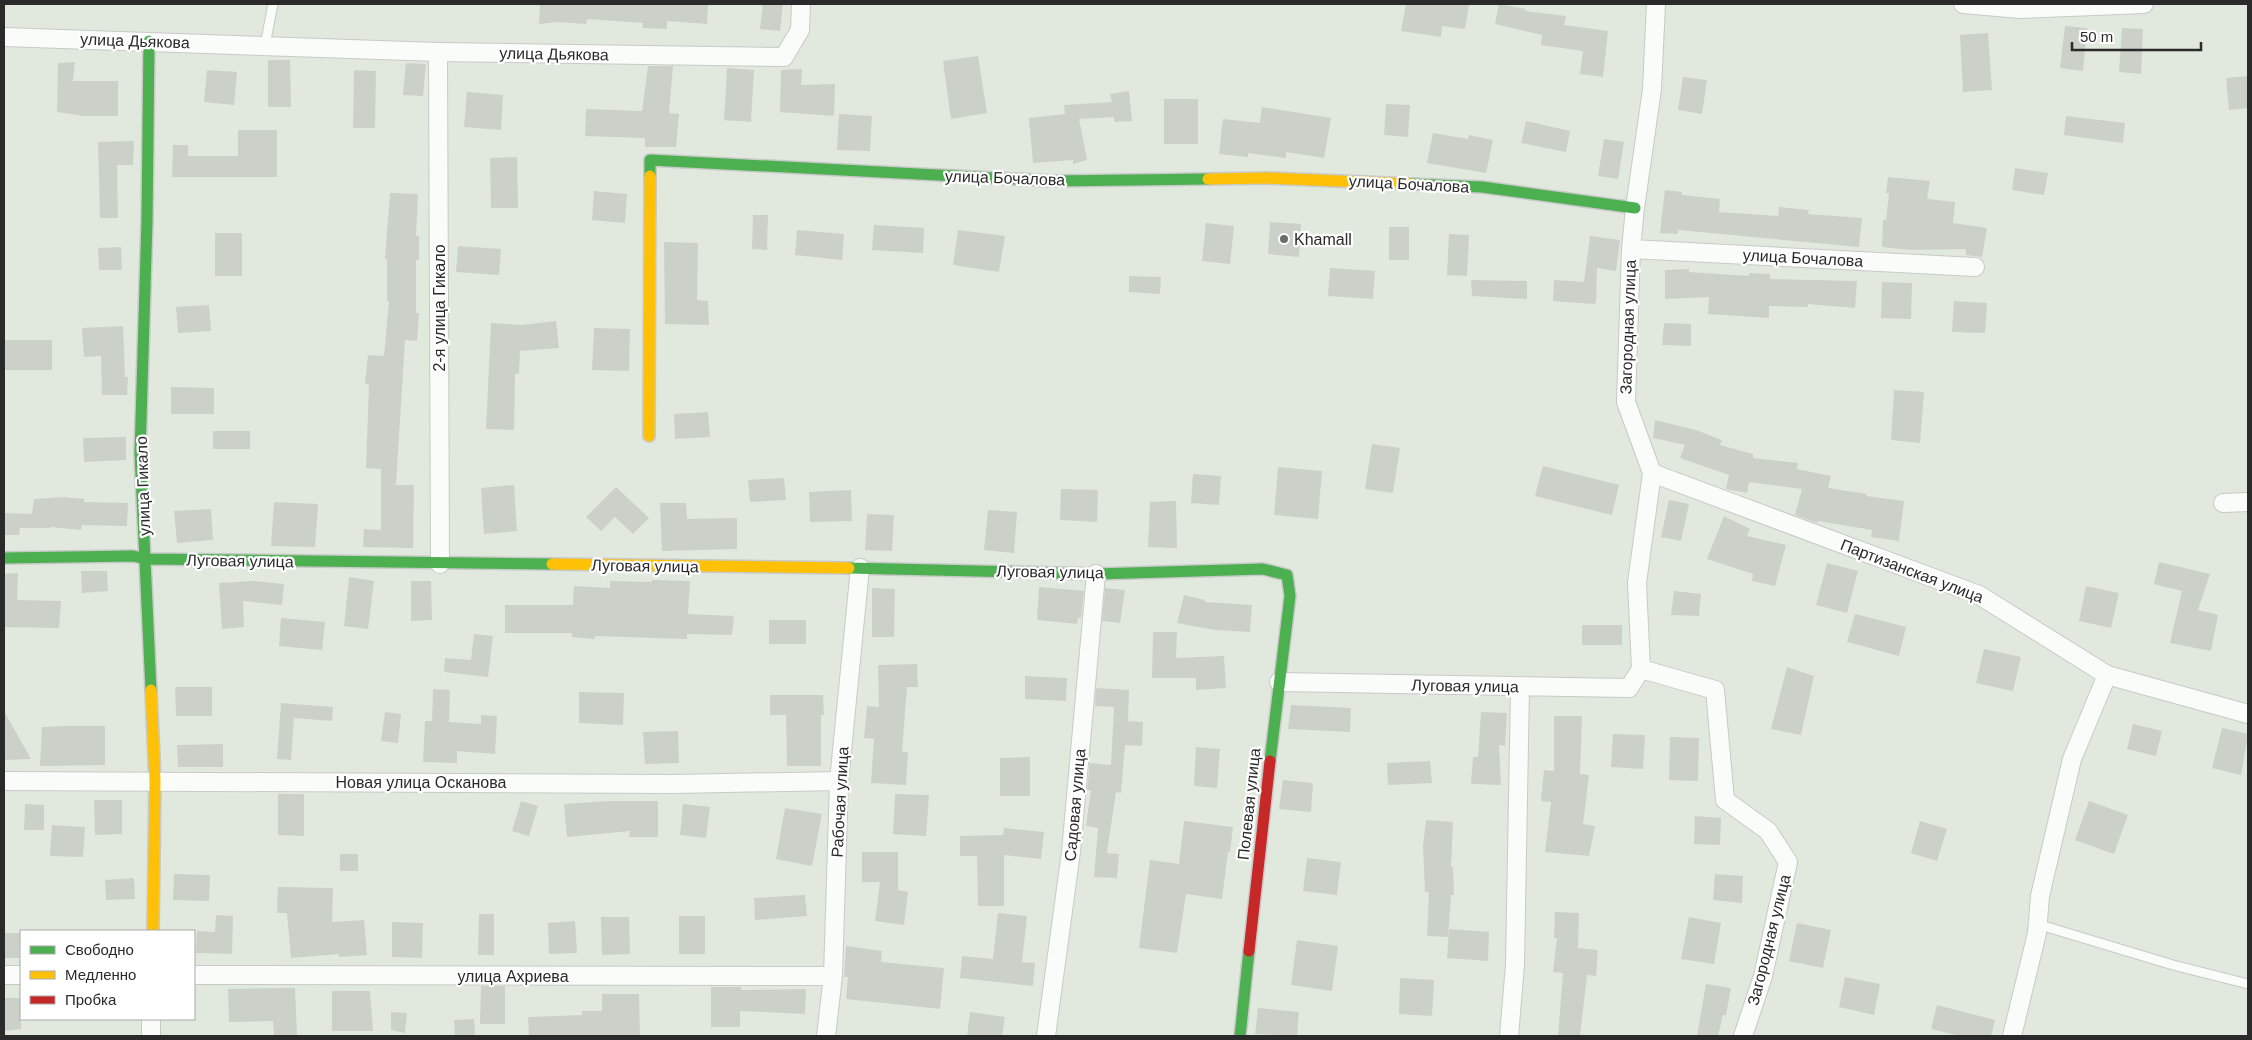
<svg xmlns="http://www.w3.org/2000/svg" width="2252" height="1040" font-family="Helvetica,sans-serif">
  <rect width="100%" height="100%" fill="#e1e9de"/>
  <path fill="#cbd1c9" d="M540,4H708L707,24L667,21V29L642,28L643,23L587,19L586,24L558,22L539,24Z
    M763,4H783L780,31L760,29Z
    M1406,4H1469L1465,29L1442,26L1441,37L1401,31Z
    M1499,4L1526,9L1525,11L1566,16L1564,25L1608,31L1603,77L1580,74L1583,51L1541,45L1542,35L1495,24Z
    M2065,26L2087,28L2083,71L2060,68Z
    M2122,28L2143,29L2141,74L2119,72Z
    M1988,33L1992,90L1963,92L1960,35Z
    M978,56L987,113L951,119L943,61Z
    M268,60H290L291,107H268Z
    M75,62L73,81H118V116H84L57,112L58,63Z
    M406,63L426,64L423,96L403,95Z
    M648,66H673L669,113L679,114L676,147H645V138L585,136L586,109L642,111Z
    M727,68L754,70L751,122L724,120Z
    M802,69L801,85L835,84L834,116L780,112L781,70Z
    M207,70L237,72L234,105L204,102Z
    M354,70L376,71L375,128H353Z
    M2248,76V108L2229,110L2226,78Z
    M1683,77L1707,80L1702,114L1678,110Z
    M1129,91L1132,121L1114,122V117L1079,119L1087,160L1073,164V160L1033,163L1029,118L1065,114L1064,105L1112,102L1110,94Z
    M467,92L503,95L501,130L464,127Z
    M1164,99H1198V144H1164Z
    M1386,104L1410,105L1408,137L1384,135Z
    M1262,107L1331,118L1324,158L1286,152V158L1248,153V157L1219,154L1223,119L1260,123Z
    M839,114L872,116L870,151L837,150Z
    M2066,116L2125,123L2123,143L2064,135Z
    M1526,121L1570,131L1566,152L1521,143Z
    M238,130H277V177H172L173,145H188V156H238Z
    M1433,133L1468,139L1469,135L1493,140L1486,173L1427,163Z
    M1604,139L1624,142L1618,179L1598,176Z
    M134,141L133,165H117L118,218H100L98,142Z
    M517,157L518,208H491L490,158Z
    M2015,168L2048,173L2044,195L2012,190Z
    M1888,177L1930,181L1927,199L1955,202L1953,223L1987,228L1982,257L1966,255V249L1911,250L1882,247L1883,220H1886L1889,193H1886Z
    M1665,190L1682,192V195L1720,199L1719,212L1778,216L1779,207L1809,210L1808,214L1862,218L1859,247L1678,230V234L1660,233Z
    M594,191L627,194L625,223L592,220Z
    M390,193L418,194L416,236H419V260H416V313H419L417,341L405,340L396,485H414L413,548L363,547L364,529L381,530V469L366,468L369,385L365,384L368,355L384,356L389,301H387V259H385Z
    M753,215H768L767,250L752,249Z
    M1270,222L1301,224L1299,257L1268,254Z
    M1206,223L1234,226L1230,264L1202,261Z
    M874,225L924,228L923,253L872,250Z
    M1389,227H1409V260H1389Z
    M797,230L844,234L842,260L795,255Z
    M958,230L1005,236L999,272L953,265Z
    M215,233H242V276H215Z
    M1449,234L1469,235L1467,276L1447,275Z
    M1590,236L1620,240L1616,271L1597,268L1596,303L1593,304L1553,301L1554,280L1584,282Z
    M664,242L698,243L697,300L708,301L709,325L665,324Z
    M458,246L501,249L499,275L456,272Z
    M121,247L122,270H99L98,248Z
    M1330,268L1375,271L1373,299L1328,296Z
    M1689,269V272L1749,276V273L1770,274V279L1857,281L1855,308L1808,304V307L1769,306V318L1708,314L1709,297L1665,299V270Z
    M1129,276L1161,277L1160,294L1129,292Z
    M1471,280L1527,281V299L1472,296Z
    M1882,282L1912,283L1911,319L1881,318Z
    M1954,301L1987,303L1985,333L1952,332Z
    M209,305L211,331L178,333L176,307Z
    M556,321L559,348L520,351L519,374H515L514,430L486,429L491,323L522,325Z
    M1664,323L1691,324V346L1662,345Z
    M123,326L125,377H128L127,395H102L101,356L84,357L82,328Z
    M594,328L630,329L629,371L592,370Z
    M4,340H52V370H4Z
    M171,387L214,388V414H171Z
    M1894,390L1924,392L1920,443L1891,440Z
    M708,412L710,437L675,439L674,414Z
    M1655,420L1696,430L1722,440L1720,445L1753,454V458L1798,463L1797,469L1831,476L1828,488L1867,494L1866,496L1904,501L1899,541L1871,537L1872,530L1818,521L1817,523L1795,515L1802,489L1749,482L1747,493L1726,489L1729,475L1680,458L1685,445L1653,438Z
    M213,431H250V449H213Z
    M126,437V460L84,462L83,438Z
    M1372,444L1400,448L1393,493L1365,489Z
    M1543,466L1619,485L1612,515L1535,496Z
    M1278,467L1322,471L1318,519L1274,515Z
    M1193,474L1221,476L1219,505L1191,503Z
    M784,478L786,500L750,502L748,480Z
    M514,485L517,531L484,534L481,488Z
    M616,487L649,518L633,534L615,517L601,531L586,517Z
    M1061,489L1098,490L1097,522L1060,520Z
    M851,490L852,521L810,522L809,492Z
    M64,497L84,499V502L128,503L127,526L82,525L81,530L51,527L50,528H20L19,535H4V513L32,514L34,499Z
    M1669,500L1689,504L1681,541L1661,537Z
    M1176,501L1177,548L1148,547L1150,502Z
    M274,502L318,504L315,547L271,546Z
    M660,503H686L687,519L737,518V549L662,551Z
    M211,509L213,540L177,543L174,511Z
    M988,510L1017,512L1014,553L984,550Z
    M867,514L894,515L892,551L865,550Z
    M1724,516L1750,529L1747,536L1786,545L1775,586L1752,581L1753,574L1707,559Z
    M2159,562L2210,574L2198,610L2218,615L2211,651L2170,643L2182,591L2154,584Z
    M1827,563L1858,571L1847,613L1816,605Z
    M81,571H107L108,591L82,593Z
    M18,573L17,600L61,601L59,628L4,627V574Z
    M349,577L374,581L368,629L344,626Z
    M652,580L690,581L688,614L734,616L732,635L687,634V639L595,636V639L572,637V633H505V605H573L574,586L610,588V581L652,582Z
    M254,581L284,584L282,605L243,601L244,627L222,629L219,583Z
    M411,581H431L432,620L411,621Z
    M2086,586L2119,593L2111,628L2079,621Z
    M1039,587L1084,591L1081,618H1078L1077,624L1037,620Z
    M872,588L895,589L894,637H872Z
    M1105,588L1125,590L1120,623L1102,621Z
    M1674,591L1701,594L1699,616L1671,615Z
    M1184,595L1205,600V602L1252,605L1250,632L1215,630L1177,623Z
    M1855,614L1906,627L1899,656L1847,642Z
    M281,618L325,622L322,650L279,646Z
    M769,620H806V644H769Z
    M1582,625H1622V645H1582Z
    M1153,632H1177L1176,658L1224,656L1226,688L1196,690V678H1152Z
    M474,634L493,636L488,677L444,672L445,658L471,660Z
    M1984,649L2021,657L2013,691L1976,683Z
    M917,664L918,687H907L902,752H908L906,785L871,783L874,739L864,738L867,706L879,707L878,665Z
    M1787,667L1814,676L1801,735L1771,729Z
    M1025,676L1067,678L1066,701L1025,699Z
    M175,687H212V716H176Z
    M1096,688L1129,690L1128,721L1143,722L1142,746L1125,745L1121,793L1116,792L1107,853L1119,854L1117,878L1094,877L1098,828L1086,826L1091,790H1087L1090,763L1111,765L1114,707L1095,706Z
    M433,689L450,690L449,722L481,724V715L497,716L495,754L457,751V763L423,762L425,721H432Z
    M579,692L624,693L623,725L579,723Z
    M770,695H823L824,715H821V766H787L786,715H770Z
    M281,703L333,707L332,721L294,718L291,760L277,759Z
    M1291,705L1351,708L1350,732L1288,729Z
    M4,711L31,759L4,760Z
    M385,712L401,714L398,743L381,741Z
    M1481,712L1507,713L1505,746L1499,745L1501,785L1471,784L1473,757H1478Z
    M1554,716H1582L1580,774L1589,775L1583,824L1595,826L1589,856L1545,852L1551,802L1541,801L1544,770L1554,771Z
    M2133,724L2162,731L2156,756L2127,749Z
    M66,726H105V765L40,766L42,727Z
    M2222,728L2248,734L2241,775L2212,768Z
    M678,731L679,763L645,764L643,732Z
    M1613,734L1645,735L1643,769L1611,767Z
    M1670,737L1699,738L1698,781L1669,780Z
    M223,744V767H178L177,745Z
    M1196,747L1220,749L1217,788L1194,786Z
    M1030,757V796H1000V758Z
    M1430,761L1432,783L1388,785L1387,763Z
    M1283,780L1313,783L1311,812L1279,809Z
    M278,794H304V836L278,835Z
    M895,794L929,795L926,836L893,834Z
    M94,800H122V834L95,835Z
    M521,801L538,806L529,836L512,831Z
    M609,801H658V837H629L630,831L567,837L564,804Z
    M2089,801L2128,815L2114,854L2075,840Z
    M25,804L44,805V830H24Z
    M683,804L710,807L706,838L680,835Z
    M785,808L822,814L812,866L776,859Z
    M1695,816L1721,818L1720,845L1694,844Z
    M1426,820L1453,822L1451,867H1453L1454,895H1451L1448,937L1427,936L1429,892H1425L1423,846Z
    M1184,821L1233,827L1230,852H1228L1222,899L1186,894L1177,953L1139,948L1150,860L1179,864Z
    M1920,821L1947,829L1937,861L1911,853Z
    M52,825L85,827L83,857L50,856Z
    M1004,828L1044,832L1041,859L1004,855V906H978L977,856H960V836L1003,835Z
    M862,852H898V890L908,892L904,925L875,921L880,882H862Z
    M340,854H358V871H340Z
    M1307,858L1341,862L1337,895L1303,891Z
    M174,874L210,875L209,901L173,900Z
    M1715,874L1743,876L1742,903L1713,900Z
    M134,878L135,899L106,900L105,880Z
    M278,887L333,888L332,922L364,920L367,955L339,957L338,954L291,958L287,913H277Z
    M805,895L807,916L755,920L754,898Z
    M1555,912L1579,913L1578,948L1598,950L1596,976L1587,975L1580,1036H1558L1563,973L1553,972L1557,938H1554Z
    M998,913L1027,916L1022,962L1035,963L1033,986L960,978L962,956L993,959Z
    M479,914H494V955H478Z
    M216,915L233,916L232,954L196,953L197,931L215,932Z
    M679,916H705V954H679Z
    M601,917H629L630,954L602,955Z
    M1689,917L1721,923L1714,964L1681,959Z
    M575,921L577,953L549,954L548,923Z
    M392,922L423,923L422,958L392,957Z
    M1797,923L1831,930L1823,968L1789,961Z
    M1449,929L1489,932L1488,961L1447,958Z
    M4,933H20L19,958H4Z
    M1297,940L1338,946L1332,991L1291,985Z
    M846,946L882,951L881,962L944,968L940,1009L846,999L848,977H844Z
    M1845,977L1880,984L1874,1015L1839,1007Z
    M1400,978L1434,980L1432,1016L1399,1014Z
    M1706,984L1731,988L1726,1015H1723L1718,1036H1697Z
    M481,986H505V1024H480Z
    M711,987H741V990L806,989L805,1014L740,1011V1027H711Z
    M295,988L297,1035L274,1036L273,1021L229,1022L228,989Z
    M332,991H370L373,1031H332Z
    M602,994H639L640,1036H529L528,1017L582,1015V1011H602Z
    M4,998H21V1029L4,1031Z
    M1937,1005L1995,1020L1991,1036H1960L1931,1029Z
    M1258,1008L1299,1012L1297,1036L1255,1034Z
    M391,1012L407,1013L405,1033L391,1030Z
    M970,1012L1005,1017L1002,1036H967Z
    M474,1019L475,1036H455L454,1020Z"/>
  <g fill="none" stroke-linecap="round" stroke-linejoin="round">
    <defs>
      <path id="lane" d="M265,45L273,4
        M2037,924L2173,965L2248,984"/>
      <path id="street" d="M1963,4L2020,9L2144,4
        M4,37L438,52L784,57L800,30L801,4
        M438,52L440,564
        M1631,249L1975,267
        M1652,473L1979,595L2107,675L2248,714
        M2223,503L2248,502
        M1641,669L1637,583L1652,473L1626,402L1631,249L1635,208L1652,89L1656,4
        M1641,669L1715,690L1725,800L1768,831L1788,862L1763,976L1743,1036
        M1279,682L1629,688L1641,669
        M4,781L672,784L839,781
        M4,975H21
        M194,975L833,976
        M151,1036V1019
        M826,1036L833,976L839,781L860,568
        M1046,1036L1071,852L1096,574
        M1509,1036L1515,965L1520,688
        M2012,1036L2037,933L2040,896L2072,759L2107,675"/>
      <path id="fast" d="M149,41L147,221L140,453L151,690
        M650,176V160L1052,181L1208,179
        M1411,184L1482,187L1635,208
        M4,558L133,556L146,559L552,564
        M849,568L1096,574L1263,569L1287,575L1290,596L1270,761
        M1240,1036L1249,951"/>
      <path id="slow" d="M1208,179L1267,178L1411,184
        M649,436L650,176
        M552,564L849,568
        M151,690L155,781L153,931"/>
      <path id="jam" d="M1249,951L1270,761"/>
    </defs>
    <use href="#lane" stroke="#c8c9c8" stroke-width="11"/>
    <use href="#street" stroke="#c8c9c8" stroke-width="20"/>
    <use href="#fast" stroke="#c8c9c8" stroke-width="14"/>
    <use href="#slow" stroke="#c8c9c8" stroke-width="14"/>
    <use href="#jam" stroke="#c8c9c8" stroke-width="14"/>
    <use href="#lane" stroke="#fafcfa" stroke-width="9"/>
    <use href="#street" stroke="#fafcfa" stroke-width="18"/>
    <use href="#fast" stroke="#4caf50" stroke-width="11"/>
    <use href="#slow" stroke="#ffc107" stroke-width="11"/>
    <use href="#jam" stroke="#c62828" stroke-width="11"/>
  </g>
  <circle fill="#6a6d69" stroke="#fff" stroke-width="2" cx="1284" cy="239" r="5"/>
  <g text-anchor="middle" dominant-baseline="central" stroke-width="4.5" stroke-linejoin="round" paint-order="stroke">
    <g font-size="16" fill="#2a2a2a" stroke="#fff">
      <text transform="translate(135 41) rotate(2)">улица Дьякова</text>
      <text transform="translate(554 54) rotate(1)">улица Дьякова</text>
      <text transform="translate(1005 178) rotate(2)">улица Бочалова</text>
      <text transform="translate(1409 184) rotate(3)">улица Бочалова</text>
      <text transform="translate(1803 258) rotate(3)">улица Бочалова</text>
      <text transform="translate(439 308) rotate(-90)">2-я улица Гикало</text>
      <text transform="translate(1628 327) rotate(-88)">Загородная улица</text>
      <text transform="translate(143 486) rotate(-92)">улица Гикало</text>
      <text transform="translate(240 561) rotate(1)">Луговая улица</text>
      <text transform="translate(645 566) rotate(1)">Луговая улица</text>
      <text transform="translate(1912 571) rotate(21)">Партизанская улица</text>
      <text transform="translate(1050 572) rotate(1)">Луговая улица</text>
      <text transform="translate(1465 686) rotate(1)">Луговая улица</text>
      <text x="421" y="782">Новая улица Осканова</text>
      <text transform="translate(840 802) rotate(-87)">Рабочая улица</text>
      <text transform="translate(1249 804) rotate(-84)">Полевая улица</text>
      <text transform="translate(1075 805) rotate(-85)">Садовая улица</text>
      <text transform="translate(1769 940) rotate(-76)">Загородная улица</text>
      <text x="513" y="976">улица Ахриева</text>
    </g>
    <g font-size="16" fill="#2a2a2a" stroke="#fff" text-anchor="start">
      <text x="1294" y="239">Khamall</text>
    </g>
  </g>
  <rect width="2252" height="1040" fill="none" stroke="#2a2a2a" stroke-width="10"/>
  <rect x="20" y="930" width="175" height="90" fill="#ffffff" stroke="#aaaaaa"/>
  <rect x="30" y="946" width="25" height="8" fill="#4caf50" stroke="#aaaaaa"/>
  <text x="65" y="955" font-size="15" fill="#2a2a2a">Свободно</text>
  <rect x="30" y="971" width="25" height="8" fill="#ffc107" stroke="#aaaaaa"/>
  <text x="65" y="980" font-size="15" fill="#2a2a2a">Медленно</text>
  <rect x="30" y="996" width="25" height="8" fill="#c62828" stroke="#aaaaaa"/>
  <text x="65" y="1005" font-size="15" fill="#2a2a2a">Пробка</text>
  <path d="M2072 42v8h129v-8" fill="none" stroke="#2a2a2a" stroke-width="2.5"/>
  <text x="2080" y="42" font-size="15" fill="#2a2a2a" stroke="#ffffff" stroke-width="4" paint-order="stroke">50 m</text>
</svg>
